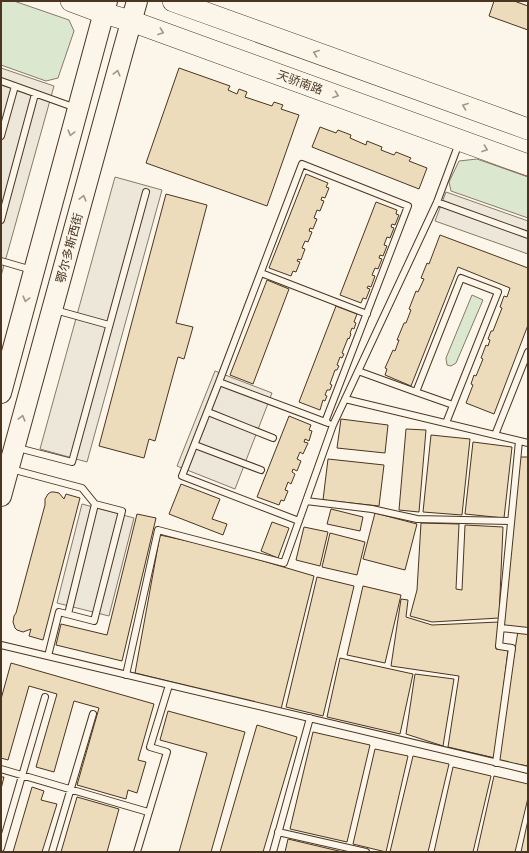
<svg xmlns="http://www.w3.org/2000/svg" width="529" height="853" font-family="Ubuntu,'Noto Sans SC',sans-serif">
  <rect width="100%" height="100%" fill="#fbf6e9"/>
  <path fill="#dce7d0" stroke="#887966" d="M1,1H14L69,20L74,31L58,78L46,81L1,65Z
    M477,159L528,177V218L451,191L449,182L459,161Z
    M472,295L483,300L456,363L451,366L447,365L446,358Z"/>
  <path fill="#ede7d9" stroke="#887966" d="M1,68L54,86L1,276Z
    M115,177L162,190L87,462L40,449Z
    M446,192L528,221V254L435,221Z
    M215,371L272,393L235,489L177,466Z
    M82,504L134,518L109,616L57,603Z"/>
  <path fill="#ecdcbc" stroke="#4a3520" d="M494,1H514L528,6V30L489,16Z
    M179,68L230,86L228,90L237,94L239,89L247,92L245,97L272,106L274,102L283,105L281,109L299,115L267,206L146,163Z
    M320,127L336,133L338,130L351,135L350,138L366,145L367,141L382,147L381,150L394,155L396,152L411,158L409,161L427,168L419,189L312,147Z
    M306,174L328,183L326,187L329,188L325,198L322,197L321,200L324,201L320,211L317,210L314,218L317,219L313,229L310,228L309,231L312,232L308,242L305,241L302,248L305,249L301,260L298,259L297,261L300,262L296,272L293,271L291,276L269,268Z
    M166,194L207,205L176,323L193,327L184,359L178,357L155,441L149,439L144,458L99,446Z
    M376,202L397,210L396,214L399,215L395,225L392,224L391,227L394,228L390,238L387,237L384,245L387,246L383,256L380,255L379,258L382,259L378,269L375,268L372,275L375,276L371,287L368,286L367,288L370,289L366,299L363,298L361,303L340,295Z
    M440,235L528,268V325L494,414L466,403L473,385L471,384L474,375L476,376L483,359L481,358L486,345L488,346L490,340L488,339L491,331H493L502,308L500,307L504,296L507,297L510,288L458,267L411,386L385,375L387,369L385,368L393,350L395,351L399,340H397L404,323H406L411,310L409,309L416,291L418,292L424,279L421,278L427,263L429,264Z
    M267,280L289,289L253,384L230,375Z
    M336,306L357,314L354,322L356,323L354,329L352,328L350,333L351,334L349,339L348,338L342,353L344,354L342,358L340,357L337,365L339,366L337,370H335L330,384L332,385L330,390H327L325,395L327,396L325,401L323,400L320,410L299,402Z
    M289,416L311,425L309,430L312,431L309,441L305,439L304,442L308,443L303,454L300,452L297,459L301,461L297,471L293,469L292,472L295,474L291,484L288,482L285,490L288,491L284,501L281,500L279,505L257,497Z
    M341,419L388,425L385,453L337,448Z
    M406,429L426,430L419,512L399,510Z
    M431,435L470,439L462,515L423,512Z
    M473,442L512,447L504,518L465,514Z
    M520,457H528V629L502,626Z
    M328,459L384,465L379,506L323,500Z
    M181,484L220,499L212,519L227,524L223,535L169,514Z
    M51,492H54L59,493L64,499L66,494L80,498L43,640L29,636L31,629L23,632L17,630L15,628L13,622L14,616L16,613L45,505V499L48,494Z
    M331,509L363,517L360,531L327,524Z
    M375,513L417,524L405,570L363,559Z
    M137,514L156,518L122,661L56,645L61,624L107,635Z
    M272,522L289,528L278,558L261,551Z
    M421,523L459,524L456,589L462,590L465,525L503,527L499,618L432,622L410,616L417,590Z
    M304,527L328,532L320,566L296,560Z
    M330,533L365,542L357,575L322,567Z
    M160,535L219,548L314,576L281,709L135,673Z
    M317,577L354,586L323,716L286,707Z
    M363,586L401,595L385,663L347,655Z
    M401,599L408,600L406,617L432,625L499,622L496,649L508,650L495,758L448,747L459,676L391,666Z
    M518,631L528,633V766L497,761Z
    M340,658L413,674L400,734L327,717Z
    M11,663L154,704L138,760L146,762L137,793L128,790L126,799L77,785L99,708L74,701L54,772L36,767L57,694L29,686L8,760L1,758V699Z
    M415,674L454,679L443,746L406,734Z
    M168,711L245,732L211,852H179L207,753L160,740Z
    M257,725L297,737L263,852H220Z
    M313,732L370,745L347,842L290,829Z
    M375,749L408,756L386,852L353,844Z
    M413,756L449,764L428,852H390Z
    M453,767L491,776L473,852H434Z
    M494,776L528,784V798L515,852H477Z
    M1,777H4L1,789Z
    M32,787L44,791L41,800L57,804L42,852H13Z
    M77,797L119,809L107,852H61Z
    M528,820V852H521Z
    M288,839L343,852H285Z"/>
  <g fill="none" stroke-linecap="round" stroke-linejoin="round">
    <defs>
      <path id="service" d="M1,81L76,108
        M1,136L15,86
        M437,202L528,235
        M1,220L35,94
        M1,261L32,270
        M261,273L367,314
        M55,310L109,325
        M358,371L416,392L461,278L498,292L446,423
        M219,382L302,164L408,206L325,422
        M416,392L453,405
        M345,399L528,443
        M208,412L273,438
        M495,435L528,352
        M195,445L261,470
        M18,448L72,462L146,192
        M11,469L82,488L95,504L122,511L94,621L59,612L48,656
        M306,501L372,509L417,519L511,521
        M299,521L182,476L219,382L328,423
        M68,614L95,504
        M501,628L528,631
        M1,645L528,770
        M126,675L158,530L284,563L333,425L437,202L459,143
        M496,763L512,648L499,646L519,441
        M1,769L148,812
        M278,832L366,852
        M1,848L45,697
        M52,852L93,714
        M137,852L167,752L150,747L169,685
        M273,852L310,718"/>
      <path id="primary" d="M1,393L107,1
        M1,496L123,51L137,1"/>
      <path id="trunk" d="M71,1L103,13L131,21L528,165
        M173,1L528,129"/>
    </defs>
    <use href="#service" stroke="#4a3520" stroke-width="8"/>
    <use href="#primary" stroke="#4a3520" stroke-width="22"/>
    <use href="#trunk" stroke="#4a3520" stroke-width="22"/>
    <use href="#service" stroke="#fbf6e9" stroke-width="6"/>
    <use href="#primary" stroke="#fbf6e9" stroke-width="20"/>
    <use href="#trunk" stroke="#fbf6e9" stroke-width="21"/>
  </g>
  <defs><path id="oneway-chevron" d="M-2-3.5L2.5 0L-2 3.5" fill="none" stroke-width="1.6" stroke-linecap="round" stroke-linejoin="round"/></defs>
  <g stroke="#a29684">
    <use href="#oneway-chevron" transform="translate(161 32) rotate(20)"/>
    <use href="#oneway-chevron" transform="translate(316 53) rotate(-160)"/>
    <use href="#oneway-chevron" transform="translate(117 73) rotate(-75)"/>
    <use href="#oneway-chevron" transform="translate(336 95) rotate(20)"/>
    <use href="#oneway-chevron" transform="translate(465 106) rotate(-160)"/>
    <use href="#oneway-chevron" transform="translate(71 133) rotate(105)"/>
    <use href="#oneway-chevron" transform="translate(485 149) rotate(20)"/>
    <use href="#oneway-chevron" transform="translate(83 198) rotate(-75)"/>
    <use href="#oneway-chevron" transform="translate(26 299) rotate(105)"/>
    <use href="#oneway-chevron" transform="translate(22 418) rotate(-75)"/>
  </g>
  <g text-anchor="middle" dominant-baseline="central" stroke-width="3" stroke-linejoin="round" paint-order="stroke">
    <g font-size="12" fill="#4a3520" stroke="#fbf6e9">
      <text transform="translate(300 82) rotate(20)">天骄南路</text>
      <text transform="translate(69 248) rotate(-75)">鄂尔多斯西街</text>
    </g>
  </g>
  <rect width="529" height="853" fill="none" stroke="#4a3520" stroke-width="4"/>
</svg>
